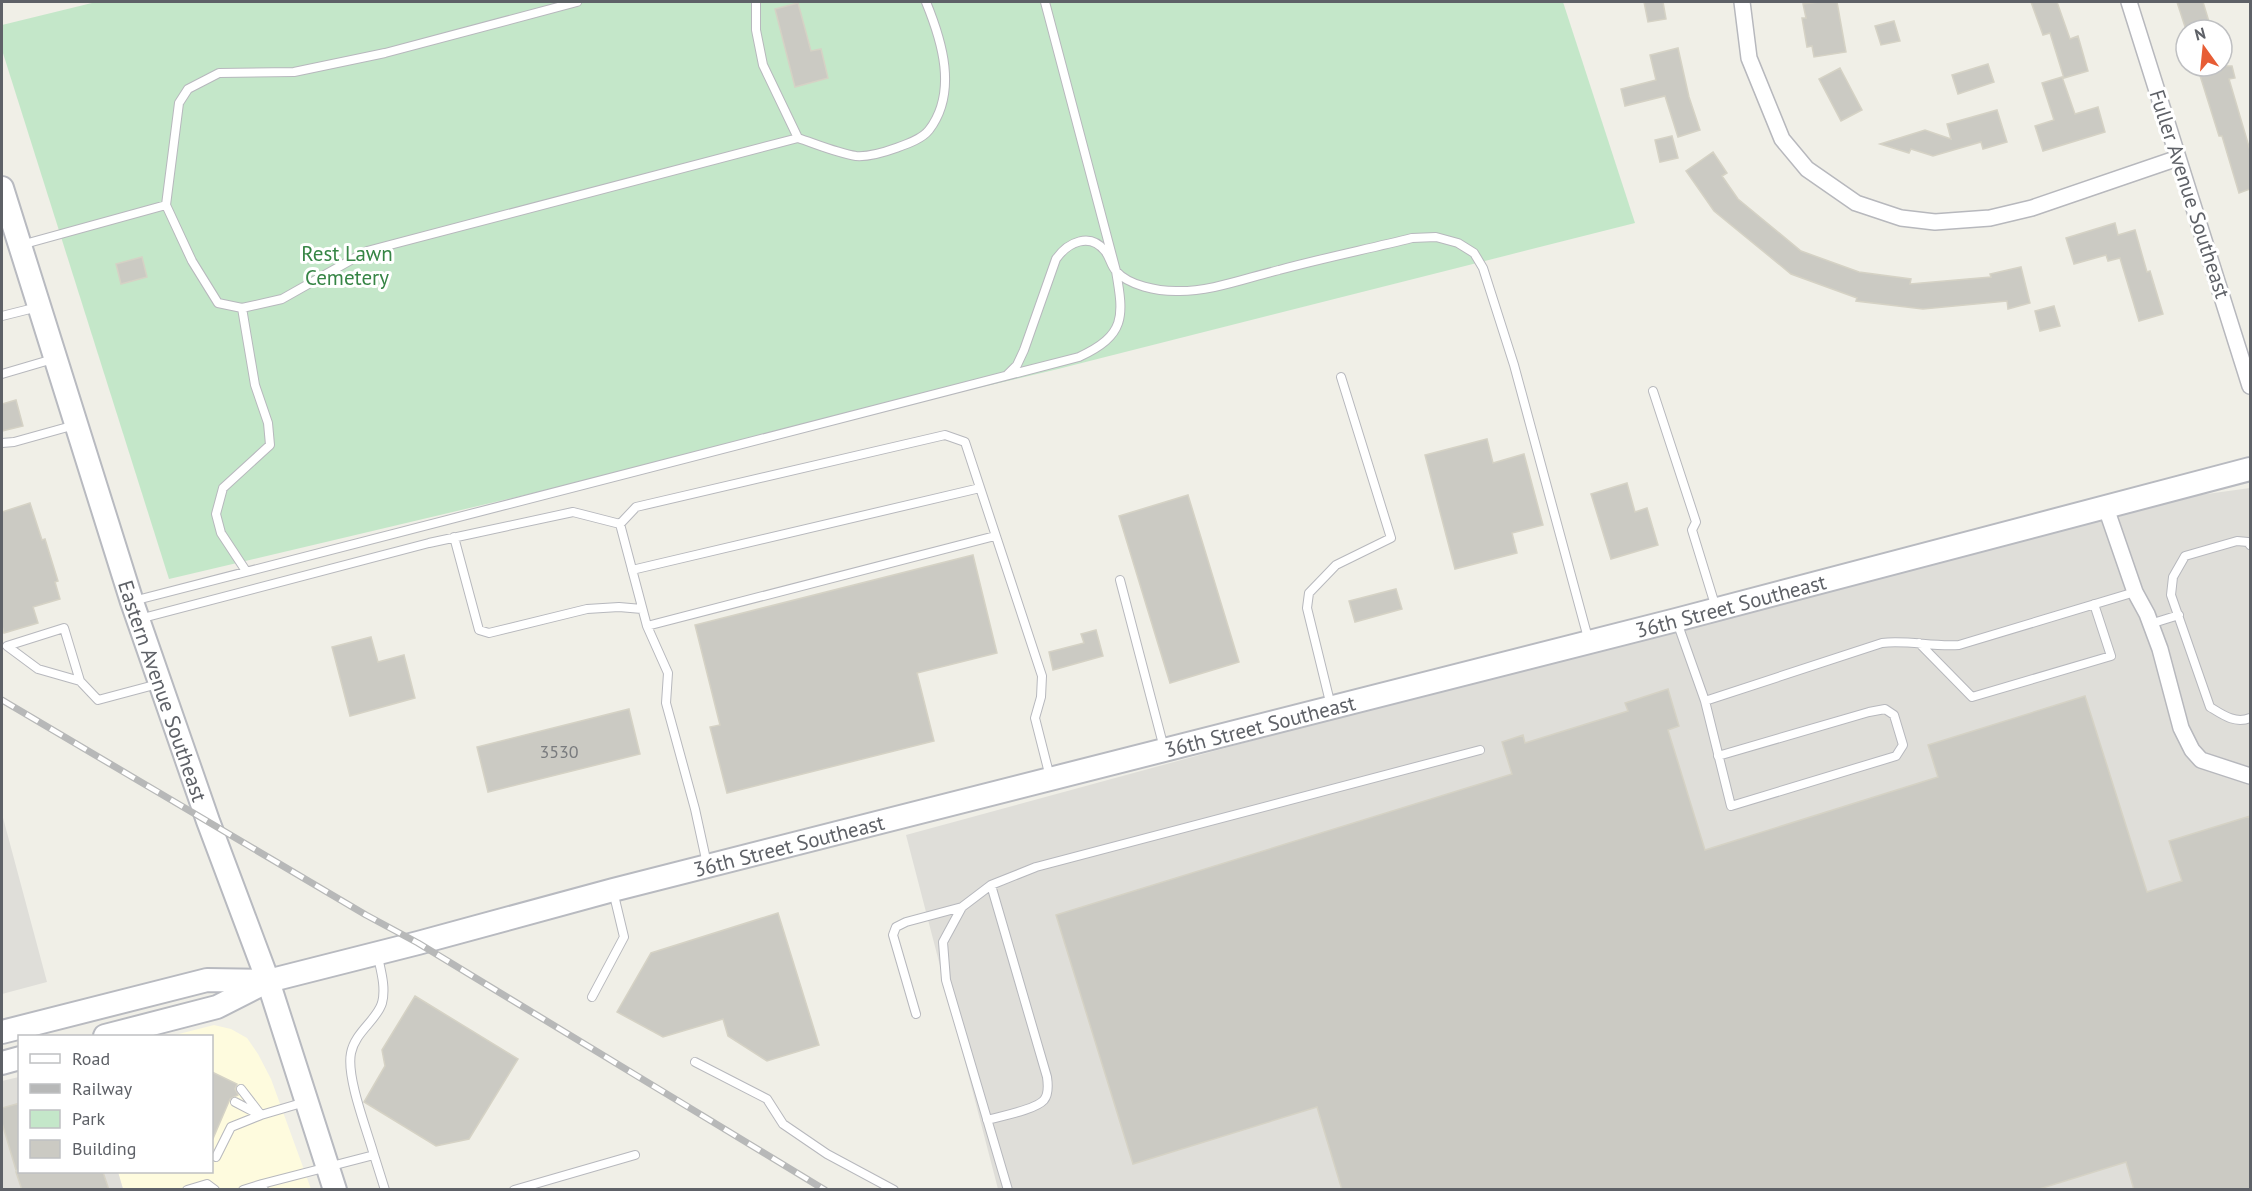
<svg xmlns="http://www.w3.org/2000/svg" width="2252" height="1191" font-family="'PT Sans',sans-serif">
  <rect width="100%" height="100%" fill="#f0efe7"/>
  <path fill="#fefbde" d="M214,1025L231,1029L247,1038L258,1054L271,1079L311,1189H123L118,1172H212V1036H171Z"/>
  <path fill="#dfded9" d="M2250,488V1189H998L906,835L2106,508Z
    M2,814L47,982L2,994Z
    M19,1077L20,1172H118L123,1189L2,1190V1081Z"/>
  <path fill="#c4e7c9" d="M96,2H1563L1635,223L1058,369L169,579L2,50V25Z"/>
  <path fill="#cbcac3" stroke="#d5d2c5" stroke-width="1.5" d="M1644,2H1663L1666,19L1648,22Z
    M1819,2H1837L1846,52L1814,57L1812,46L1807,47L1802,18H1806L1803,4Z
    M2031,2H2057L2070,39L2078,36L2088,71L2064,78L2050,33L2043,35Z
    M2177,2H2203L2210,25L2186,30Z
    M798,3L811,51L821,49L828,78L795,87L775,9Z
    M1894,21L1900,41L1881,45L1875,26Z
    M1678,48L1689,97L1700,130L1678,137L1665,96L1625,106L1621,89L1656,80L1650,55Z
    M1988,64L1994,82L1958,94L1952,75Z
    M2197,66H2232L2235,78L2229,79L2250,150V189L2239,193L2222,136H2219Z
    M1840,68L1862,110L1841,121L1819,79Z
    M2062,77L2075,114L2098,107L2105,132L2043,151L2035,126L2054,120L2042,83Z
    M1997,110L2007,142L1983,149L1981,142L1933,156L1911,149L1909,153L1880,144L1925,130L1951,139L1947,124Z
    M1672,136L1678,158L1660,162L1655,140Z
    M1713,152L1727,173L1722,176L1738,199L1801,251L1859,272L1911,279L1910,284L1991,277L1990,274L2021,267L2030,303L2008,309L2007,301L1923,309L1856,301L1857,298L1791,274L1714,211L1686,171Z
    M2115,223L2118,235L2135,230L2147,272L2150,271L2163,314L2139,321L2120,258L2108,261L2106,255L2074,264L2066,238Z
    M142,257L147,277L121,284L116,264Z
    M2054,306L2060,326L2040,331L2035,311Z
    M16,400L23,426L2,431V404Z
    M1487,439L1493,463L1524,454L1543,525L1512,533L1517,553L1455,569L1425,455Z
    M1627,483L1635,512L1647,508L1658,545L1611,559L1591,494Z
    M1188,495L1239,662L1170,683L1119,516Z
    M30,503L42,540L45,539L58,581L55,582L60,599L33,607L38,623L4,633L2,626V512Z
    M973,555L997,653L917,673L934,741L727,793L710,727L720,725L695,625Z
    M1396,589L1402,609L1355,622L1349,601Z
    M1096,630L1103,656L1053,670L1049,652L1084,643L1081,634Z
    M371,637L378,662L404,655L415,698L350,716L332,647Z
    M1668,689L1679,726L1668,730L1705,850L1938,777L1928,745L2085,696L2147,892L2182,881L2169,841L2250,816V1190H2134L2126,1162L2036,1190H1342L1317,1107L1133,1164L1056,915L1512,774L1502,742L1523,735L1525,743L1628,711L1625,703Z
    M629,709L640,754L488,792L477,747Z
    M778,913L819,1045L767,1061L728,1036L723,1019L663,1037L617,1012L651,953Z
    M415,996L518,1059L469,1139L436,1146L364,1102L385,1066L382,1050Z
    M212,1072L237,1084L235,1089L238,1095L230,1099L212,1141Z
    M20,1103V1170H16L2,1123V1108Z
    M16,1172H103L109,1190H22Z"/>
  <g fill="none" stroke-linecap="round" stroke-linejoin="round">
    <defs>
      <path id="lane" d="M756,2V30L763,65L798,138C816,144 837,153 856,156C869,157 885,152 896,148C907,144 922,139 929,130C958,92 942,41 926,2
        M21,245L166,205
        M242,308L282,299L367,251L798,138
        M2,316L38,307
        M2,374L53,359
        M1007,375L1017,365L1024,350L1056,259C1068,242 1090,232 1105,251C1110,257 1111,266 1116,271C1129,286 1158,291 1176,291C1210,292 1246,278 1279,270C1323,258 1368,249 1412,238L1436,237L1458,243L1474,253L1483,268L1514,365L1588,638
        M1653,391L1696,522L1692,530L1716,608
        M2,443L14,442L75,425
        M454,537L479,630L489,633L587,609L619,607L642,609
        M2250,545L2248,542L2237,541L2185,556L2173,577L2171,595L2210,707C2223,715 2235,724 2250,718
        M632,570L980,488
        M246,571L221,533L216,514L223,488L270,445L268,423L255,385L242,308L218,303L192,261L166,205L179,103L188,89L219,73L294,72L385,53L577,2
        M1120,580L1164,748
        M133,601L1079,357C1126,335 1124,317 1116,271L1045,2
        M139,619L429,543L573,512L620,524
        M1677,622L1705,701L1882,643C1908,640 1933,647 1959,645L2135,592
        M2150,624L2179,615
        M647,626L995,536
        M1919,643L1972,697L2111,656L2094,604
        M80,681L38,669L7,646L64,628L80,681L98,700L158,684
        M1705,701L1731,806L1896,756L1903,745L1894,715L1885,709L1869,712L1718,756
        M1331,706L1307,608L1309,593L1336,565L1391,538L1341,377
        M707,864L695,809L666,703L668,673L647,626L620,524L636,507L945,435L965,442L1042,676L1041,697L1035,718L1050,777
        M592,997L624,937L613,891
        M916,1014L893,935L896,927L906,922L962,907
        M695,1062L767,1099L783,1124L827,1154L894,1190
        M241,1089L261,1115L305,1102
        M235,1102L260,1115
        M987,1120C1001,1116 1035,1110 1044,1100C1049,1094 1048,1084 1047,1077L991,885
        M374,1155L385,1190
        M216,1157L231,1127L261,1115
        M187,1190L207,1184L215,1190
        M243,1190L262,1184
        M264,1190L262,1184L374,1155C367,1130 346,1077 351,1053C355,1032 377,1020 382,1003C386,988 381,971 378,957
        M514,1190L635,1155
        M1008,1190L946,980L943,942L962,907L991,885L1036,867L1480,750"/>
      <path id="street" d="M1742,2L1749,58L1782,139L1807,169L1856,203L1901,218L1935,222L1990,218L2032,208L2178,158
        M2129,2L2250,386
        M2106,508L2135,592L2147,614L2160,649L2181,728L2192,750L2201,760L2250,776"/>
      <g id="secondary">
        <path id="s1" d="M2,188L132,602L208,821L268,981L335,1190"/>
        <path d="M2,1032L207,980L263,981"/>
        <path id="s2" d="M105,1036L217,1007L268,981L418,943L613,890L1676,620L2250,469"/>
        <path d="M2,1063L20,1058"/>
      </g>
    </defs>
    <use href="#lane" stroke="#b7b8bd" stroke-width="10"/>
    <use href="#street" stroke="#b7b8bd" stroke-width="18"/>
    <use href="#secondary" stroke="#b8bac0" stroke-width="26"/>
    <use href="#lane" stroke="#fff" stroke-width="8"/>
    <use href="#street" stroke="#fff" stroke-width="15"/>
    <use href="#secondary" stroke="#fff" stroke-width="22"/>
    <defs>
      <path id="rail" d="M2,700L366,915L418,943L825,1190"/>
    </defs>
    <use href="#rail" stroke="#b7b8b8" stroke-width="7"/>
    <use href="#rail" stroke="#fff" stroke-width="4.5" stroke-dasharray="14" stroke-linecap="butt"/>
  </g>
  <g text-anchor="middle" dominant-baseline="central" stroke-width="6" stroke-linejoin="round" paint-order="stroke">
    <g font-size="18" fill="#797b7e">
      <text x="559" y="751">3530</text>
    </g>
    <g font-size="21" fill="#5e6167" stroke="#fff">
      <text transform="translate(2190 194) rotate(72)">Fuller Avenue Southeast</text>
      <text stroke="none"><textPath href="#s2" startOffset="1683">36th Street Southeast</textPath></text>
      <text stroke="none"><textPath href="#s1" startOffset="528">Eastern Avenue Southeast</textPath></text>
      <text stroke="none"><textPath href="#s2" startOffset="1197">36th Street Southeast</textPath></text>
      <text stroke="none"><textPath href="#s2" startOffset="711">36th Street Southeast</textPath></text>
    </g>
    <g font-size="21" fill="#368545" stroke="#fff">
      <text x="347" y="253">Rest Lawn<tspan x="347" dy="24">Cemetery</tspan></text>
    </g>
  </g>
  <rect width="2252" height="1191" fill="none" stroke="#5e6167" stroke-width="6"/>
  <rect x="18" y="1035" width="195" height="138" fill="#ffffff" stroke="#bfc0c2" stroke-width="1.5"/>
  <rect x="30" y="1054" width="30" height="9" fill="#ffffff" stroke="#bfc0c2" stroke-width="1.5"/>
  <text x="72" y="1065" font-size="18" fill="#5e6167">Road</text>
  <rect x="30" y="1084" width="30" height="9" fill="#b7b8b8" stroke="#bfc0c2" stroke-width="1.5"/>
  <text x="72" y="1095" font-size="18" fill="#5e6167">Railway</text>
  <rect x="30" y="1110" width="30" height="18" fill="#c4e7c9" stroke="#bfc0c2" stroke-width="1.5"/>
  <text x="72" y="1125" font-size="18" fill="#5e6167">Park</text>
  <rect x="30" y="1140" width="30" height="18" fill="#cbcac3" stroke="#bfc0c2" stroke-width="1.5"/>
  <text x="72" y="1155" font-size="18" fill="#5e6167">Building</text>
  <g transform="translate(2204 48) rotate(345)"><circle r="28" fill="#ffffff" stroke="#bfc0c2" stroke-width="1.5"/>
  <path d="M0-4.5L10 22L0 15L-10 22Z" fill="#e75d35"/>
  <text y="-9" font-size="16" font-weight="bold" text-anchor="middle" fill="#5e6167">N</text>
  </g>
</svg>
